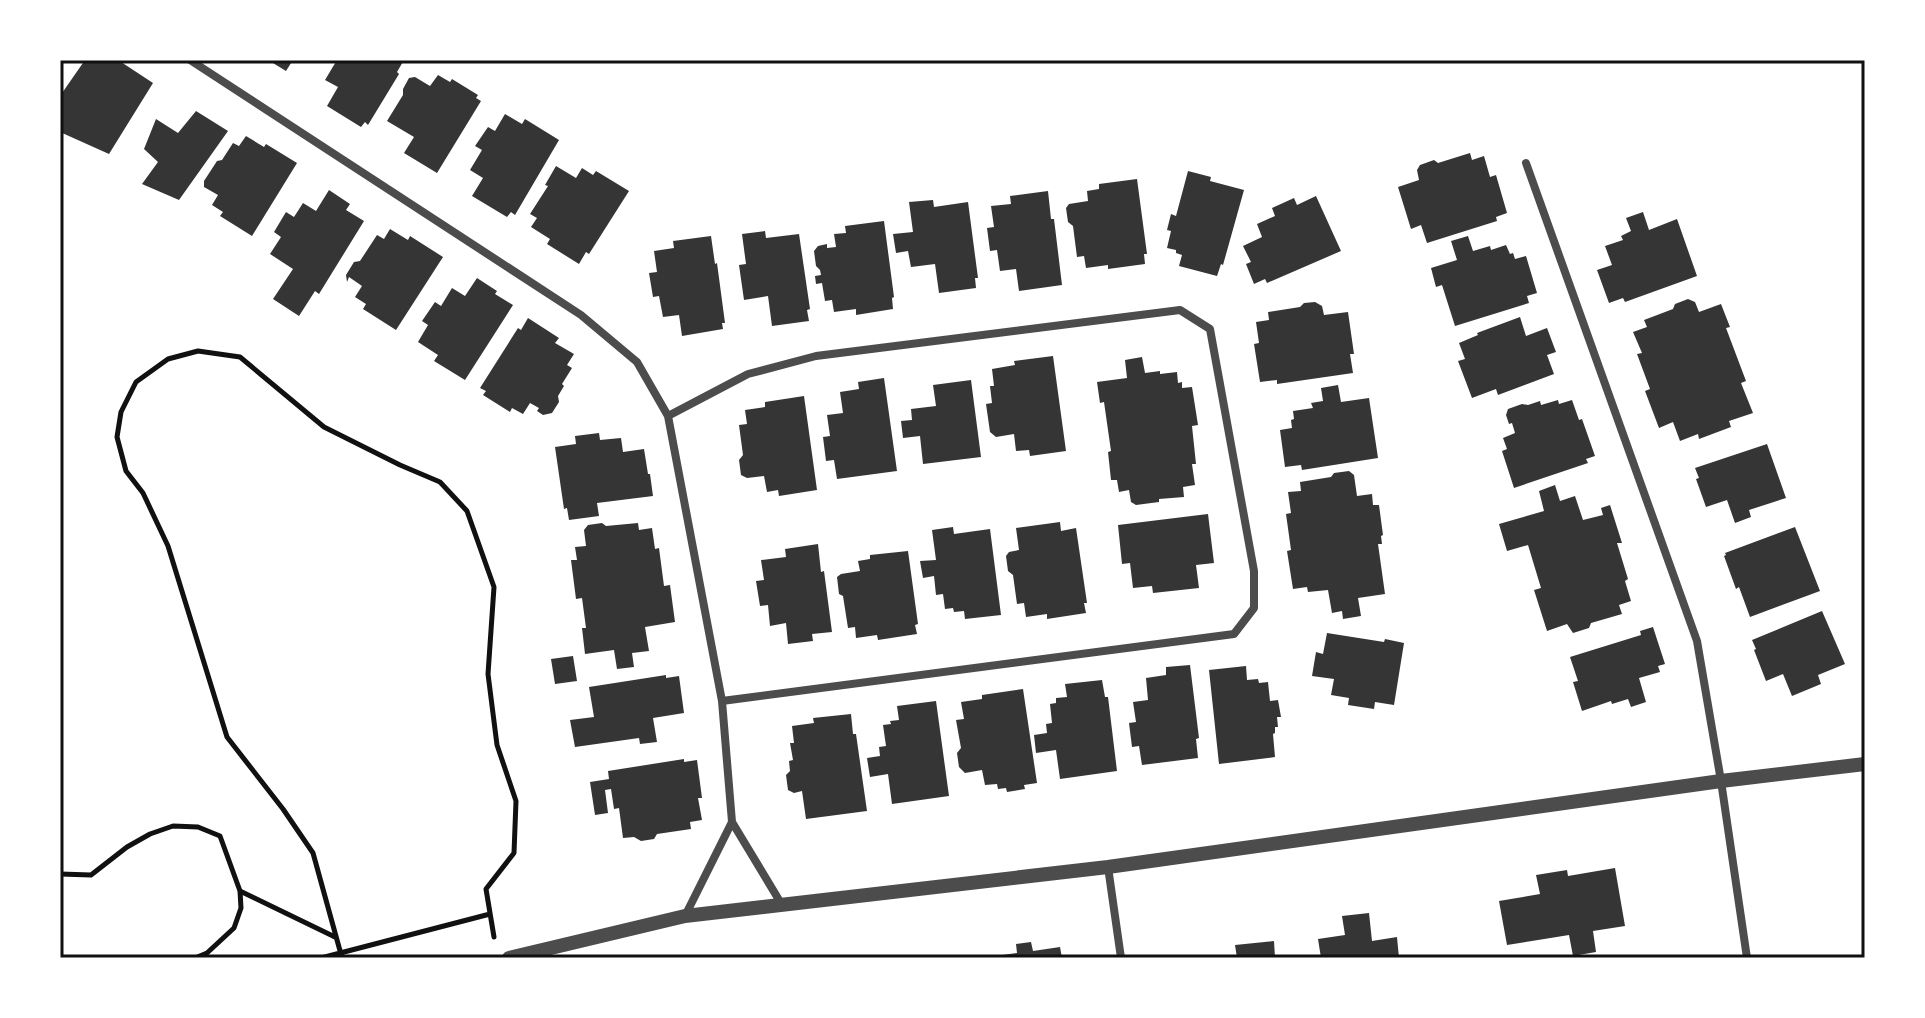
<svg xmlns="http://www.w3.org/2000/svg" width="1925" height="1018" font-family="Roboto,sans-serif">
  <rect width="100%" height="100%" fill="#fff"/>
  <path fill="#353535" d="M85,60H118L153,83L109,154L60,132V96Z
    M268,60H293L286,71Z
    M337,60H404L397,72L399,74L368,125L365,122L361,127L327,106L338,87L325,80Z
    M438,75L450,82L452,79L478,95L476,98L481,101L437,173L404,153L414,137L387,121L403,95V89L409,78L415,77L430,86Z
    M196,111L228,131L179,200L142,184L158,162L144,149L156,119L178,133Z
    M505,114L522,124L525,119L559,140L515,215L511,212L507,217L472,196L483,178L470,170L482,150L475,146L488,127L495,131Z
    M246,136L264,147L266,144L297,163L252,236L220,216L223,212L212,205L218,195L204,187V181L217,161L222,160L233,143L239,146Z
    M1470,153L1472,160L1484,156L1490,177L1496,175L1507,213L1496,217L1497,221L1427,243L1421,225L1411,229L1398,187L1419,180L1417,170L1420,165L1434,160L1438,163Z
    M556,166L576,178L582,168L593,175L596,171L629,191L589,254L586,252L579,264L547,244L550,239L531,227L537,218L530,214L548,186L545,185Z
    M1188,171L1211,177L1210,181L1244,190L1223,265L1221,264L1217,276L1179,266L1182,255L1176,253V250L1167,248L1171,231L1167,230L1171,214L1176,216Z
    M1137,179L1147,254H1144L1145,264L1108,269V265L1086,268L1084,256L1077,257L1073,226L1068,222L1066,208L1069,204L1088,201L1087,191L1099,189V184Z
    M329,190L350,204L346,210L364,221L319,294L315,291L299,316L273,299L293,269L270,254L281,237L274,232L286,212L294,217L303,203L316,211Z
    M1048,191L1051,219H1054L1062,285L1019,291L1016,269L1000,271L997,250L990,251L987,228L994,227L991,206L1011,204L1010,196Z
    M1316,196L1341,251L1267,283L1265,279L1254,284L1246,264L1251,262L1243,246L1262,237L1257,224L1275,216L1272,208L1294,198L1297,205Z
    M933,200L934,207L968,202L978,278H975L976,288L939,293L935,264L911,267L908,251L896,253L893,234L913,232L909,202Z
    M1643,212L1649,230L1677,219L1697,276L1625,302L1623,298L1609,303L1597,270L1612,265L1605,246L1623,240L1621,236L1631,231L1626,218Z
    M884,221L894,297L892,298L893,309L856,315V309L834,312L832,300L825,301L822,283L816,284L815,276L821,275L820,270L816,266L814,251L818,246L827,244V248L836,247L834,234L846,233L845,226Z
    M390,229L408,240L410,236L443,257L396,330L363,309L366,304L355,297L362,286L349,277L347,282L346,275L354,262L360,261L377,235L384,239Z
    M765,231L766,238L799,234L810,309L807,310L809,321L772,326L768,296L744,300L739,265L746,264L742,234Z
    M711,236L715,264L717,263L725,323H722L723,329L682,336L679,315L663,317L659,296L653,297L649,273L657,272L654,251L674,248L673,241Z
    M1468,236L1473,251L1490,246L1491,250L1506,245L1510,254L1513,253L1515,259L1526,256L1537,293L1527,296L1529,303L1455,326L1442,285L1436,287L1431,268L1457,260L1451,241Z
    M477,278L497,291L495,294L513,305L465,380L434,361L438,355L418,342L428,325L422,321L435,302L441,306L452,288L465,296Z
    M1688,299L1695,302L1699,312L1721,304L1730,327L1726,328L1746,381L1741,383L1753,413L1729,421L1731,427L1699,439L1698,434L1680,441L1673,422L1659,428L1645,391L1650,389L1637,354L1642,353L1633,332L1647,327L1644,320L1673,309L1675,304Z
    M1315,302L1322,306L1324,315L1348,312L1354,354H1350L1353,373L1277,384V380L1260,382L1254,344L1259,343L1256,322L1269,320L1268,312L1300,307L1304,303Z
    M1520,317L1526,336L1547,328L1556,352L1547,355L1554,374L1498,395L1496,389L1472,398L1458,361L1465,359L1459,343L1478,335L1477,333Z
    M528,318L559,338L555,343L574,354L567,365L572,368L562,384L564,386L558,396L559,402L552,413L543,415L537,411L539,408L530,403L523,414L512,408L510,412L483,395L486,391L480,388L518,328L521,330Z
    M1053,356L1066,451L1030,456L1029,450L1016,451L1014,434L996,437L990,432L986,404L992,403L990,386H994L992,369L1015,365L1014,361Z
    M1142,357L1145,373L1160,371V374L1177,372L1178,383L1182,382V388L1192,387L1198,425L1192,426L1196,464H1192L1195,485L1183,487L1184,497L1159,499V502L1136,505L1131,502L1129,490L1119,492L1117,480H1111L1108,452L1111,451L1104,402L1100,403L1097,382L1127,378L1125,360Z
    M884,378L897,471L837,479L834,460L826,461L823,437L830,436L827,415L843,413L840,392L859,389L858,382Z
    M971,380L981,457L923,464L920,436L903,438L901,421L912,420L911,409L936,406L933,385Z
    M1338,385L1341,402L1369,398L1378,458L1302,470L1301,465L1285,467L1280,430L1292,428L1291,420L1294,419L1293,411L1313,408L1311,403L1323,401L1321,388Z
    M804,396L817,490L779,496L778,490L767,492L764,476L747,478L741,475L739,460L743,455L739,425L747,424L745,410L765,407V402Z
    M1558,400L1559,404L1572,400L1579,420L1582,419L1595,456L1586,459L1588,463L1514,488L1502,451L1507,449L1503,438L1515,433L1512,423L1509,424L1506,415L1508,409L1522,404L1528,405L1540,401L1541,405Z
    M599,433L600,440L621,438L623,452L644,449L648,474H650L653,496L597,503L599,516L569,520L567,508L564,509L555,447L576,444L575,436Z
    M1767,444L1786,498L1749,510L1751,517L1735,523L1727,500L1706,507L1696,479L1699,478L1695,468Z
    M1349,471L1354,475L1357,496L1372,494L1373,505H1379L1383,535L1381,536L1382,544H1378L1385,594L1358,598L1361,616L1343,619L1342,611L1332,613L1328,590L1308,592L1307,587L1293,589L1287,551L1291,550L1286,514L1291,513L1288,492L1301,491L1300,482L1331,477L1334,473Z
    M1555,485L1560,501L1575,496L1583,520L1603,515L1601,508L1610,505L1622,543H1617L1628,579L1625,581L1631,601L1619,605L1622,614L1591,623L1589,628L1573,633L1567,624L1547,631L1534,590L1541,588L1528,545L1507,551L1499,524L1544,511L1539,491Z
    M1208,514L1214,563L1196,565L1199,588L1153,593L1152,586L1133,588L1130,563L1122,564L1118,525Z
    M1060,522L1061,531L1076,528L1087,603H1084L1086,613L1047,619V614L1026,617L1024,603L1017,604L1013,575L1008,571L1006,556L1009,552L1019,550L1016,528Z
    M602,523L606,526L638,523L639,530L652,528L655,549L659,548L664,586L670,585L675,622L645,627L649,651L632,653L634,667L617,669L614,650L585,654L582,628H586L582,598L576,599L571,560H577L575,547L586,546L584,530L588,525Z
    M953,527L954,534L990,529L1001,615L965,619L964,611L954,612L953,608L945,609L943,594L936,595L934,576L923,578L920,561L936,560L932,530Z
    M1795,527L1820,591L1750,617L1739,587L1736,589L1724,556L1726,555L1725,553Z
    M818,544L821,572L824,571L832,632L812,634L813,641L788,644L786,623L770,626L768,605L760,606L756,581L764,580L761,560L786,557L785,549Z
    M908,551L918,624L915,625L917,634L878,640L877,635L856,638L855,627L848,628L843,596L839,594L837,577L841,574L860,571L858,561L870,559V555Z
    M1822,611L1845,664L1818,675L1821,684L1792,696L1783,674L1766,681L1754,650L1756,649L1752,640Z
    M1653,627L1665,664L1658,666L1660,672L1639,678L1646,702L1631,707L1628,699L1612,704L1611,701L1582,711L1573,682L1578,681L1570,657L1641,635L1640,631Z
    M1327,633L1384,642L1385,639L1404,643L1394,705L1375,702L1374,709L1348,705L1349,698L1331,695L1334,679L1312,676L1316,652L1323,654Z
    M573,656L577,681L555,684L551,659Z
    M1190,665L1199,738L1196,739L1198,758L1142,765L1139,746L1132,747L1129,723L1136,722L1133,702L1148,700L1146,678L1166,675V667Z
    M1246,666L1247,680L1258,679L1259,683L1268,682L1270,701L1278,700L1281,717H1277L1278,727H1275V733L1273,734L1275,757L1219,764L1209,670Z
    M666,675V678L679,676L684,713L653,718L657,742L640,744L639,738L575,747L570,720L594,717L589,687Z
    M1102,680L1105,697H1108L1117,771L1060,779L1056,750L1036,753L1034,735L1047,733L1046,724L1052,723L1050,704L1056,703V698L1067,697L1065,684Z
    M1023,689L1037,783L1024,785L1025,789L1007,792L1006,788L998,789L997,784L985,785L982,770L965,773L959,767L957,753L961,748L956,720L964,719L961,702L982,699V695Z
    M936,701L949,796L892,804L888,774L870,777L867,758L880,756L879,747L886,746L883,725L891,724L890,721L899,720L897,706Z
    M851,714L853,734H856L867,811L806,819L802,791L794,793L788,790L786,775L790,771L789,761L793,760L790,743H794L792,726L814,723L813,718Z
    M684,759V762L697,760L702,798H698L702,820L690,822L691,829L657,834L654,839L641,841L634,837L623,838L619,808L614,809L611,789L605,790L608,813L595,815L590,782L609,779L608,771Z
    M1615,868L1625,926L1593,931L1596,952L1573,956L1569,935L1507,945L1499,901L1540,894L1536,875L1567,870L1568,876Z
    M1369,913L1372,941L1397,937L1399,958H1321L1318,939L1345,935L1342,916Z
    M1274,941L1275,958H1237L1235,945Z
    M1031,942L1033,951L1060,947L1062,958H995V956L1017,953L1016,944Z"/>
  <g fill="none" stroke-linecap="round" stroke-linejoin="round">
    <path stroke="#111" stroke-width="5" d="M60,874L91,875L127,847L150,834L173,826L198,827L220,836L240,891L241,908L234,928L207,953L195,958
      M240,891L335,937
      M321,958L490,914
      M342,958L313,853L283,809L227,737L168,546L143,493L126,471L117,437L121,412L136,382L168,359L198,351L240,357L324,427L400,465L440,482L467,511L494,587L488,674L497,745L516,801L514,853L486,889L494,937"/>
    <path stroke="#4c4c4c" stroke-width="8" d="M190,60L581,315L637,362L668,416L722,701L732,822L782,905
      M1526,163L1697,641L1721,781L1747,958
      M668,416L748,374L816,356L1180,310L1210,329L1254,571V608L1234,634L722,701
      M1108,867L1121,958
      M685,916L732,822"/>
    <path stroke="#4c4c4c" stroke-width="14" d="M509,958L685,916L1108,867L1721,781L1865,764"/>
  </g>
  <rect width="1925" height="1018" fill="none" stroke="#ffffff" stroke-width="124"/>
  <rect x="62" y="62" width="1801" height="894" fill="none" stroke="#111" stroke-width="3"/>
</svg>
